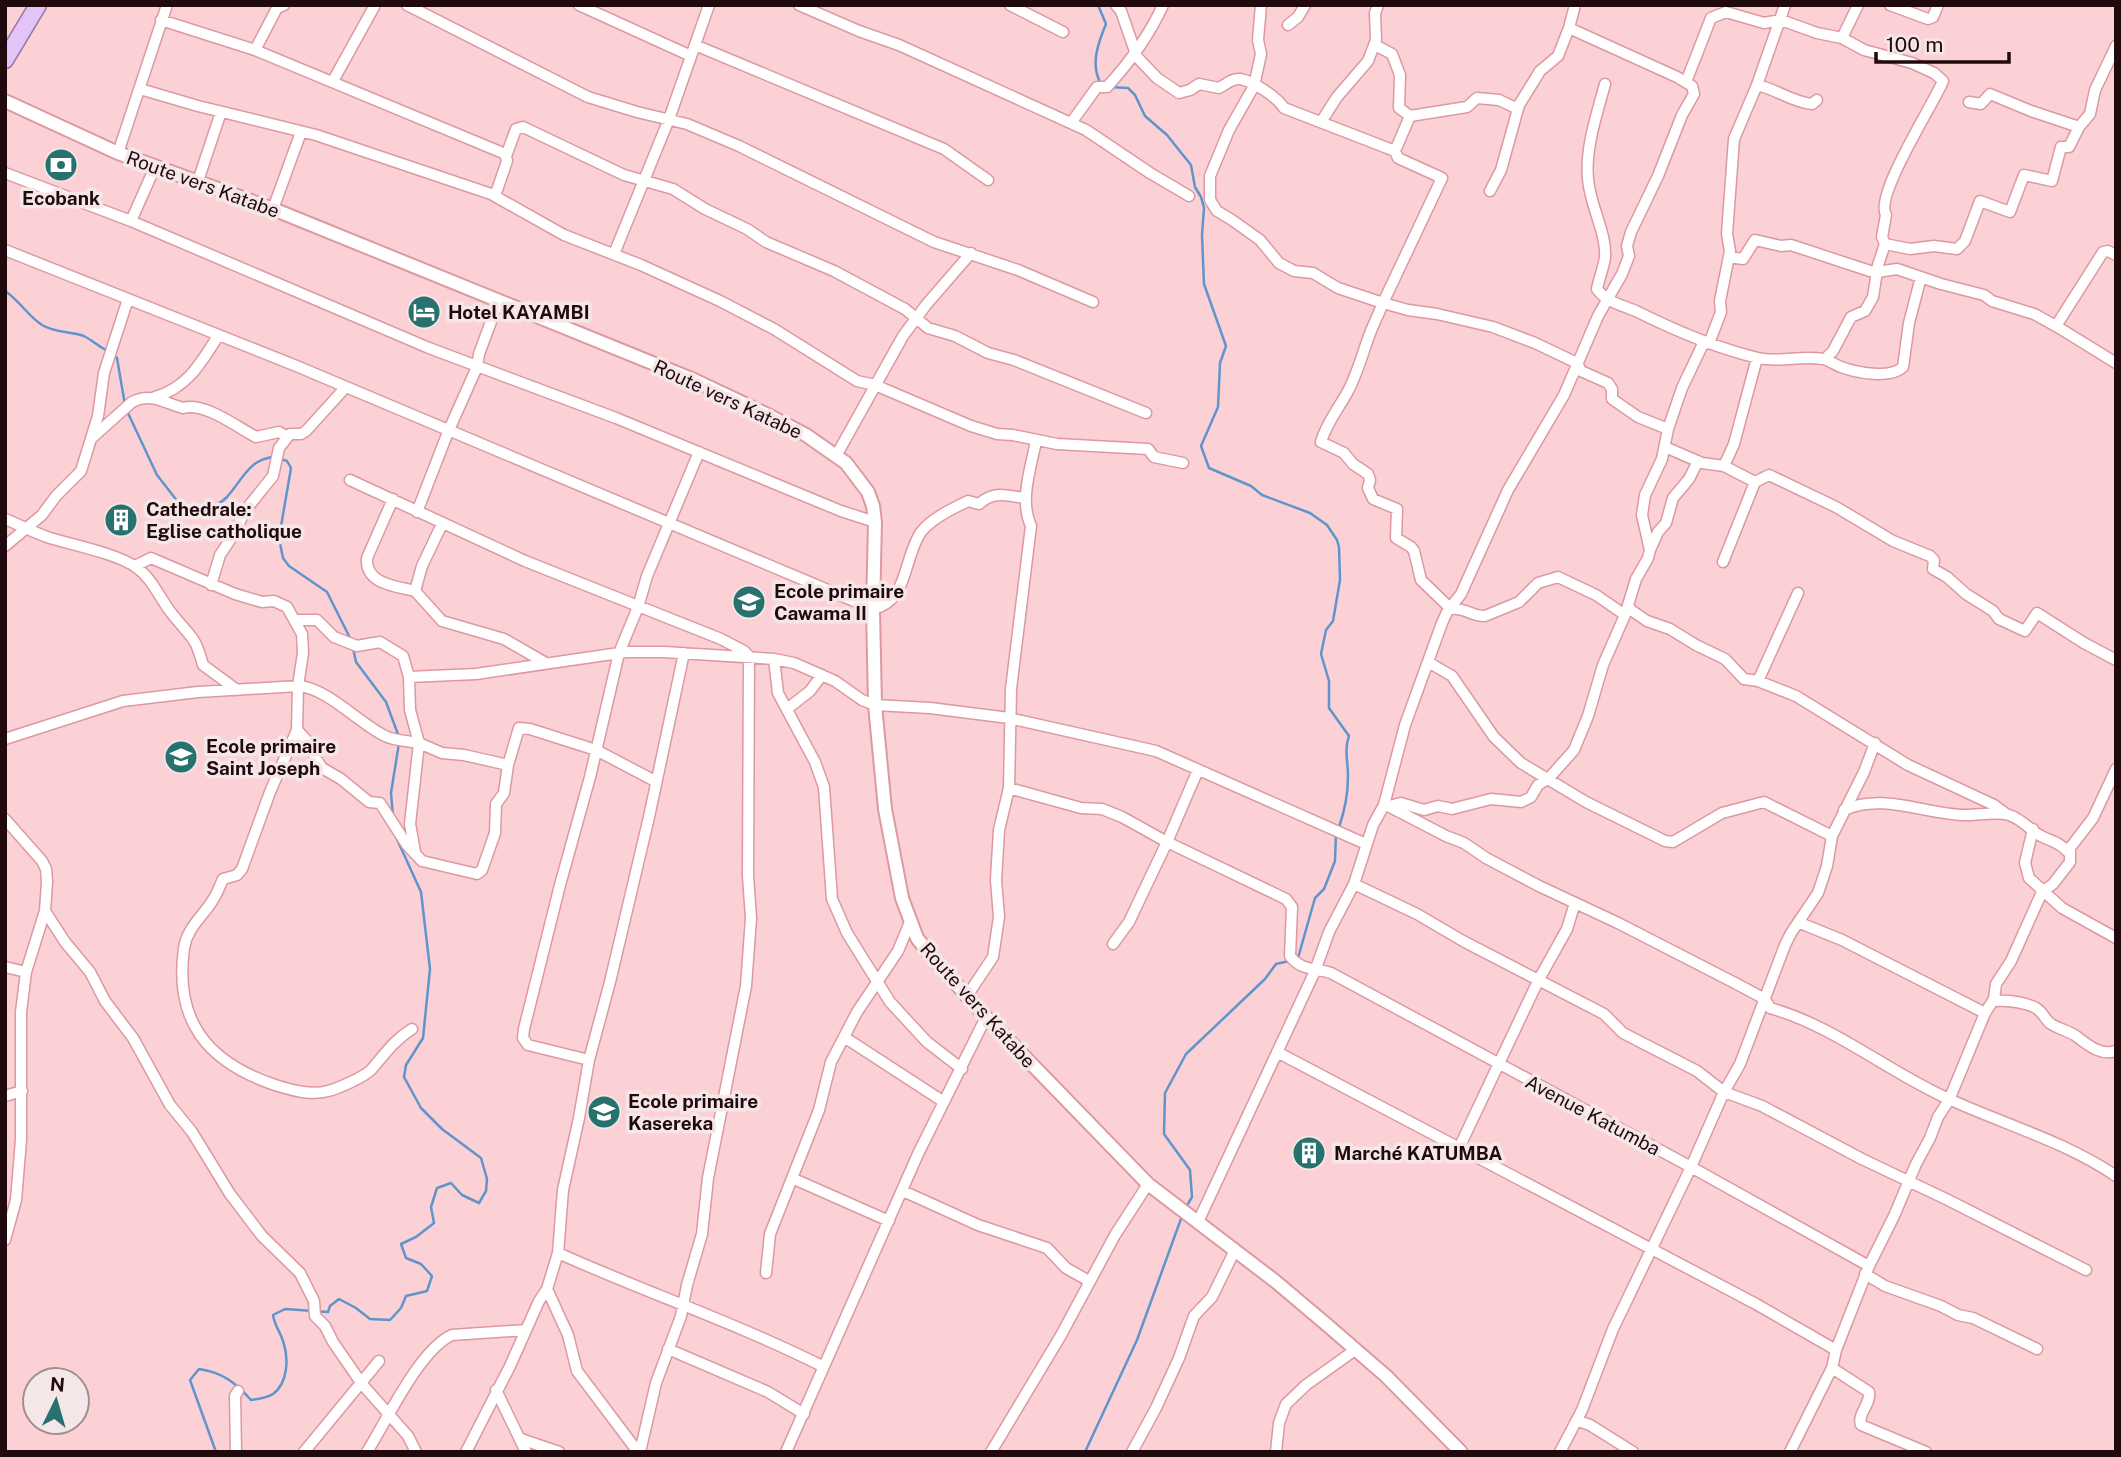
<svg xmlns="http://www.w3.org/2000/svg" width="2121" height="1457" font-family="'Public Sans',sans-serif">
  <rect width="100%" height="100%" fill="#fcd1d5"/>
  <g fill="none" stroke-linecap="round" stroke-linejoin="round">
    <path stroke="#6094cc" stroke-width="2.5" d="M1098,5L1106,24C1098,43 1090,65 1101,84
      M1110,87L1128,88L1135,95L1145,116L1167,135L1191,165L1195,187L1201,197L1204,208L1202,235L1204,284L1226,346L1220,363L1218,407L1201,446L1209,468L1251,486L1262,495L1310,513L1327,525L1337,540L1339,547L1340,580L1333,621L1326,630L1321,654L1329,681V708L1349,736C1344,749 1348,762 1348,776C1348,794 1345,810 1339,827
      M5,291C19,300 28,316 42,325C55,333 70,331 84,336C92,340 99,347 108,351
      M113,355L117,358L125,405
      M127,411L157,475L178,502L197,514C206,510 219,505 226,498C242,481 249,458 275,457
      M281,459L287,461L291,468L279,538L283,558L289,566L327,592L350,638
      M353,648L356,662L386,702L399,737
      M393,816L391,793L399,743
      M1298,958L1315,898L1324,889L1335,861L1336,833
      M1186,1207L1192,1197L1190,1170L1164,1134L1165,1093L1186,1054L1265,979L1276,964L1289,961
      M216,1452L190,1380L199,1369C222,1372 236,1383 251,1400C258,1399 267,1398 273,1394C288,1383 289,1358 283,1341C280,1331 275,1327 273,1315L285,1309L328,1312L330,1306L339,1299L356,1308L370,1319L390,1320L401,1308L406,1296L427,1291L432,1276L421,1264L406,1258L401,1244L416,1237L434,1223L431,1207L437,1188L451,1183L462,1195L479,1203L486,1191L487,1179L481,1158L442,1129L421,1108L404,1077L406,1065L423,1038L430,969L421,892L396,837
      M1085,1452L1137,1340L1182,1216"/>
    <defs>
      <path id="minor" d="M407,5L588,97L637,112L687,124L739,146L934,242L1018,270L1093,302
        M579,5L691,56
        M799,5L859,31L899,45L1086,130L1150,173L1189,196
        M1010,5L1063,32
        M1116,5L1121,11L1137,57L1157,78L1179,93L1190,90L1199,84L1219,88C1225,85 1232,78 1240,79C1253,81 1277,97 1284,108L1395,151L1398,158L1442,178L1382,305C1378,316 1373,325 1369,336C1362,355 1357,375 1347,393C1338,409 1326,424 1321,442L1344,453L1353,464L1368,474L1370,480L1368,488L1373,499L1397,509L1396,538L1411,547L1414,551L1421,580L1451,609C1464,607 1473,617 1485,616L1519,602L1538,583L1558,577L1596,595L1625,615
        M1261,5L1258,40L1261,54L1254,86L1229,130L1210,176V200L1217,211L1232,220L1260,240L1279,263L1294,271L1313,273L1338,288L1383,303L1408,310L1437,314L1493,327L1535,343L1577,363L1581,371L1608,383L1612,389V399L1638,417L1668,429
        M1890,5L1928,19L1933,17L1938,5
        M161,20L255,50L503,153L506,156L507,161L495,196
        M1288,25L1298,17L1305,5
        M1842,38L1858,5
        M695,45L944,149L988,180
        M1375,45L1392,54L1400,75L1399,108L1410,116
        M255,50L277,8L284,5
        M333,81L375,5
        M1686,82L1711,18L1726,12L1764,23L1781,20L1817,33L1842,38L1864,50L1912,63L1934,73L1943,81C1933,105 1874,196 1886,215L1882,237L1885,244L1878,265L1873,297L1865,311L1851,317L1833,351L1825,359
        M1605,84C1597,114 1585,148 1588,179C1590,206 1607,233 1605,258C1603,269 1599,279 1597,289C1607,303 1623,305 1638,312C1676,331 1716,348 1758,358C1779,363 1802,355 1822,359C1828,359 1835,365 1841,367C1857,373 1891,379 1903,367L1909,323L1921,277
        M1757,85C1776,89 1792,102 1812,104L1817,100
        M140,89L198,106L316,135L491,194L564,235L641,265L720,301L774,329L857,381L875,385L971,426L997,434L1013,435L1057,444L1148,449L1154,457L1183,463
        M1969,102L1981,104L1990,94L2031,111L2079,127L2090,114L2095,90L2116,46
        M1321,122L1337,97L1368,61L1376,40L1375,13L1378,5
        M1071,123L1097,87H1107C1130,62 1149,36 1163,5
        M1395,151L1410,116L1467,107L1477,98L1499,100L1518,109
        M118,153L167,5
        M506,156L516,129L523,127L624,175L673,189L705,209L747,229L766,242L834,271L905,309L928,328L955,336L988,353L1014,360L1146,413
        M5,173L131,221L429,348L616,418L841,511L875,522
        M198,181L221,112
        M1490,191L1501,170L1519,105L1540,71L1558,56L1569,28
        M273,209L301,132
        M131,221L155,167
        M1885,244L1910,249L1934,246L1957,249L1965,241L1980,201L2010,212L2024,175L2052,181L2061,147H2069L2079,127
        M5,250L294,365L873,609C909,601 903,558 921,532C932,518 952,509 968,501L979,504C994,490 1007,496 1025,498
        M614,254L669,119L709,5
        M1729,257L1743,259L1755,240L1781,246L1791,245L1870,271L1877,272L1897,269L1941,284L1984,295L1992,301L2034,314L2056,326L2103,252L2108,251L2116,255
        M2056,326L2116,363
        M155,397C187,388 201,363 218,336
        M93,437L132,402C151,392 165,403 183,408C205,402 237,427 256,437L279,432L286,436
        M1665,447L1702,463L1724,466L1755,482L1769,475L1836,507L1893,541L1930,556L1934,560L1933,569L1947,577L1966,594L1993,611L1999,619L2025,631L2037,613L2084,643L2116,660
        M836,456L903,336L926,305L971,253
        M1724,466L1734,444L1757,358
        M350,480L525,561L721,639L744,651L749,656L748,876L751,918L746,986L708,1178L702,1234L687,1285L681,1316L656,1383L640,1452
        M393,499L367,558C365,584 395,586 415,591
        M417,512L448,432L477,367L479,354L499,300
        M5,519C20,525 35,533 50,538C73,545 119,554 137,568C153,579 161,601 173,615C191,638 195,635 203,665L237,690
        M442,524L422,566L415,591L442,621L504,639L544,662
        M5,546L42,515L56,496L81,471L98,416L104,373L128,299
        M1650,550L1658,532L1666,523L1673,498L1689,479L1698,461
        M1723,562L1755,482
        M135,566L151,558L235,594L262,602L274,601L287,607L302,634L303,653L298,686L297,730L270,792L242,869L237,875L223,879C220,885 218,892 214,898C204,916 187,927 184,948C174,1021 207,1062 275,1085C291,1090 311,1096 328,1091C337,1089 364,1077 371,1070C384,1055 394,1040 412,1029
        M211,585L220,555L236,531L244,512L273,476L279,448L290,434H301L306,431L345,388
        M1628,605L1631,610L1647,621L1670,629L1696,645L1725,659L1744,679L1758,681L1796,696L1908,765L1994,805L2006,814
        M774,659L778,693L815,762L824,787L832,899L847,933L890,1002L927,1042L962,1069
        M1428,662L1452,676L1494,737L1521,763L1586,802L1665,841L1673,842L1722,813L1764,802L1832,836
        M409,677L476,674L626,652H664L774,659L794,663L835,681L862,700L875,705L930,708L1009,718L1156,751L1366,844
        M1758,681L1798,593
        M787,709L810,691L822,675
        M297,730L309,743L314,756L322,768L341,779L369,802L380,803L407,845L422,861L477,874L482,870L495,833L496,804L504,793L508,765L519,728L530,729L596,750L655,781
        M5,739L123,701L198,692L298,686C326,687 360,724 385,736C395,741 408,741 419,743L410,710L409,677L403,656L380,642L357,646L334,637L317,620H296
        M1009,788L1081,808L1102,809L1122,817L1167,842L1286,899L1292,907L1290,956C1301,971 1316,968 1331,973L1691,1167L1869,1266
        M1388,806L1446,836L1464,843L1486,858L1539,886L1618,923L1733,982L1765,999L1770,1008C1837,1027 1889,1073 1951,1100C2006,1125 2066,1142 2116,1176
        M1389,806L1401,803L1424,810L1438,806L1452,809L1491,799L1521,802L1531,797L1538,785L1550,777L1574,750L1588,716L1603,665L1625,615L1636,579L1648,558L1650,550L1642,515L1645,495L1662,459L1668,429L1682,388L1702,346L1710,341L1721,312L1720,301L1730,251L1727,234L1734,139L1757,85L1785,5
        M1844,810C1882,793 1922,813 1961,815C1976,816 1995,811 2009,815C2022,819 2030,830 2041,836C2051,841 2061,843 2068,852
        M5,819L42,861L46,869L47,882L45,911L26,972L21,1012V1140L16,1200L5,1240
        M2033,829L2025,863L2029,878L2062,908L2116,938
        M415,852L410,824L419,743L442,753L464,755L508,765
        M1354,884L1417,914L1463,941L1604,1014L1623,1033L1697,1071L1724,1092L1762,1106L1862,1159L1948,1200L2086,1270
        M45,911L65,942L90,972L105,1001L133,1038L170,1105L192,1132L230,1194L262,1236L300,1273L314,1301L315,1316L325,1326L333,1342L362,1384L408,1436L416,1452
        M1800,923L1842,940L1985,1013
        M1113,944L1129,922L1167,842L1198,770
        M5,967L26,972
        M967,996L993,957L999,917L996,880L999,830L1009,788L1011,689L1031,526C1019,500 1031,468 1036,441
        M1993,1001C2009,1000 2022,1001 2036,1008C2043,1012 2045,1020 2051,1024C2059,1029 2069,1031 2076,1036C2088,1045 2100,1056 2116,1051
        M844,1037L944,1102
        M1277,1052L1756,1304L1836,1350
        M589,1060L528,1045L523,1038L524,1029L560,885L590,777L619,653L638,607L647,576L699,452
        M5,1096L22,1091
        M1459,1148L1538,981L1567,929L1575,903
        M794,1179L889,1221
        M903,1191L978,1225L1047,1248L1066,1268L1089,1281
        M1198,1222L1315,971L1329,932L1354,884L1373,825L1384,805L1405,725L1442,623L1447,612L1461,594L1508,490L1564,395L1598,316L1622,274L1629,256L1627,246L1631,232L1658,176L1682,115L1694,94L1692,86L1677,77L1569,28L1575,5
        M558,1253C645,1292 736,1323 822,1366
        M766,1273L770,1234L819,1110L831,1062L857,1012L898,951L910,922
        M1865,1274L1885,1286L1941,1306L1958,1315L1973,1318L2037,1349
        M547,1289L568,1335L577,1371L638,1452
        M668,1349L768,1392L804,1414
        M1832,1368L1869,1392C1871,1405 1857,1413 1861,1425L1926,1452
        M496,1390L526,1452
        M1578,1421L1590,1425L1633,1452
        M521,1439L559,1452
        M236,1452L235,1396L238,1391
        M304,1452L379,1361
        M367,1452C387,1420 420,1349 452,1335L526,1330
        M466,1452L510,1366L539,1301L547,1289L558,1253L563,1190L579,1118L589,1060L610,982L649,817L684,653
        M786,1452L918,1154L986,1017
        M991,1452L1060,1337L1115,1235L1148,1184
        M1132,1452L1156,1408L1179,1358L1194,1316L1212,1297L1235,1250
        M1276,1452L1279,1423L1286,1404L1306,1385L1355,1350
        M1560,1452L1582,1410L1613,1329L1691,1167L1724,1092L1740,1064L1785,945L1791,933L1818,893L1827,866L1832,836L1864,772L1875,743
        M1790,1452L1832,1368L1836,1350L1869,1266L1894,1216L1916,1164L1930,1138L1938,1117L1949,1100L1985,1013L1994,999L1996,984L2011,961L2042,892L2053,884L2070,862V848L2093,818L2116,769"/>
      <path id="tertiary" d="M5,101L118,153L273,209L694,380L770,416L806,435L846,463L868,492L873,506L875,522L873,609L875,705L885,809L902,898L917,938L931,956L986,1017L1148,1184L1275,1281L1326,1324L1386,1376L1461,1452"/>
      <path id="trunk" d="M5,60L38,5"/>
    </defs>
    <use href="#minor" stroke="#dc99a0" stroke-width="13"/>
    <use href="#tertiary" stroke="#dc99a0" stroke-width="16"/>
    <use href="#trunk" stroke="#9b7aa5" stroke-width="19"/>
    <use href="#minor" stroke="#fff" stroke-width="10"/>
    <use href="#tertiary" stroke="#fff" stroke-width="12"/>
    <use href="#trunk" stroke="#e3c4f8" stroke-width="16"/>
  </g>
  <defs>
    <symbol id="bank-disc" viewBox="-11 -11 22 22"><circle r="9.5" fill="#27716e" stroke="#f5e7e8"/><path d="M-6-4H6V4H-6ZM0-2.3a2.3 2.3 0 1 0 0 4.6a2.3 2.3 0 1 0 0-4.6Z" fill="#fff"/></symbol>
    <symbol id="hotel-disc" viewBox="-11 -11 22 22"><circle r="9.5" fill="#27716e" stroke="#f5e7e8"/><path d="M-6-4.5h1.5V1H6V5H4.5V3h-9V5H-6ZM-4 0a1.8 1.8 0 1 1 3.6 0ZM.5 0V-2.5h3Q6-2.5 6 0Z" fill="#fff"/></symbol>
    <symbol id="building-disc" viewBox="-11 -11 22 22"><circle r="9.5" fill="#27716e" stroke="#f5e7e8"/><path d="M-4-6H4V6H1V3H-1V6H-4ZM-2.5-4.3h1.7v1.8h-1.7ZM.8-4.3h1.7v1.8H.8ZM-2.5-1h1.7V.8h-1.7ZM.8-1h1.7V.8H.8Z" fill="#fff"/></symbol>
    <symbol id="school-disc" viewBox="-11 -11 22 22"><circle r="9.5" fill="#27716e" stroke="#f5e7e8"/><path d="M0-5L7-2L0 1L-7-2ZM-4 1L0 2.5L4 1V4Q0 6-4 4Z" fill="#fff"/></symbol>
  </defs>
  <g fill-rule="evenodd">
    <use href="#bank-disc" x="42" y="146" width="38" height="38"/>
    <use href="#hotel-disc" x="405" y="293" width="38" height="38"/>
    <use href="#building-disc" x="102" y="501" width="38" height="38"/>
    <use href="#school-disc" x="730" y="583" width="38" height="38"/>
    <use href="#school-disc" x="162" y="738" width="38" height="38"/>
    <use href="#school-disc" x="585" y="1093" width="38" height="38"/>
    <use href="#building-disc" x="1290" y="1134" width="38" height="38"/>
  </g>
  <g text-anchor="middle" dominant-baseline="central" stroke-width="7" stroke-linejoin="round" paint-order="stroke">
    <g font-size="19" fill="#210a0e" stroke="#f5e7e8">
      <text transform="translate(203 184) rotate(20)">Route vers Katabe</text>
      <text transform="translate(728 399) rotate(25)">Route vers Katabe</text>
      <text transform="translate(978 1005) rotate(48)">Route vers Katabe</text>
      <text transform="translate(1593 1115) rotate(28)">Avenue Katumba</text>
    </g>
    <g font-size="19" font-weight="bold" fill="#210a0e" stroke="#f5e7e8" text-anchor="start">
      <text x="61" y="198" text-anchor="middle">Ecobank</text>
      <text x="448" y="312">Hotel KAYAMBI</text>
      <text x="146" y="509">Cathedrale:<tspan x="146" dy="22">Eglise catholique</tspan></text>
      <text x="774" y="591">Ecole primaire<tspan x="774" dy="22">Cawama II</tspan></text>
      <text x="206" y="746">Ecole primaire<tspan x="206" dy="22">Saint Joseph</tspan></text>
      <text x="628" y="1101">Ecole primaire<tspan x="628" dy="22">Kasereka</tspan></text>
      <text x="1334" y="1153">Marché KATUMBA</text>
    </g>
  </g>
  <rect width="2121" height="1457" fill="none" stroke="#210a0e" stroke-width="14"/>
  <g transform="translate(56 1401) rotate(5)"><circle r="33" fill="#f5e7e8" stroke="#a08f91" stroke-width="2"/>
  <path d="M0-5L12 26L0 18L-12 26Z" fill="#27716e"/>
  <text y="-10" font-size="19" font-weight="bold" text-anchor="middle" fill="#210a0e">N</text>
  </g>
  <path d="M1876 52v10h133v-10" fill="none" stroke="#210a0e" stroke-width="3.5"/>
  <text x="1886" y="52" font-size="21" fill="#210a0e" stroke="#f5e7e8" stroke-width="5" paint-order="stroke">100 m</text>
</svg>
